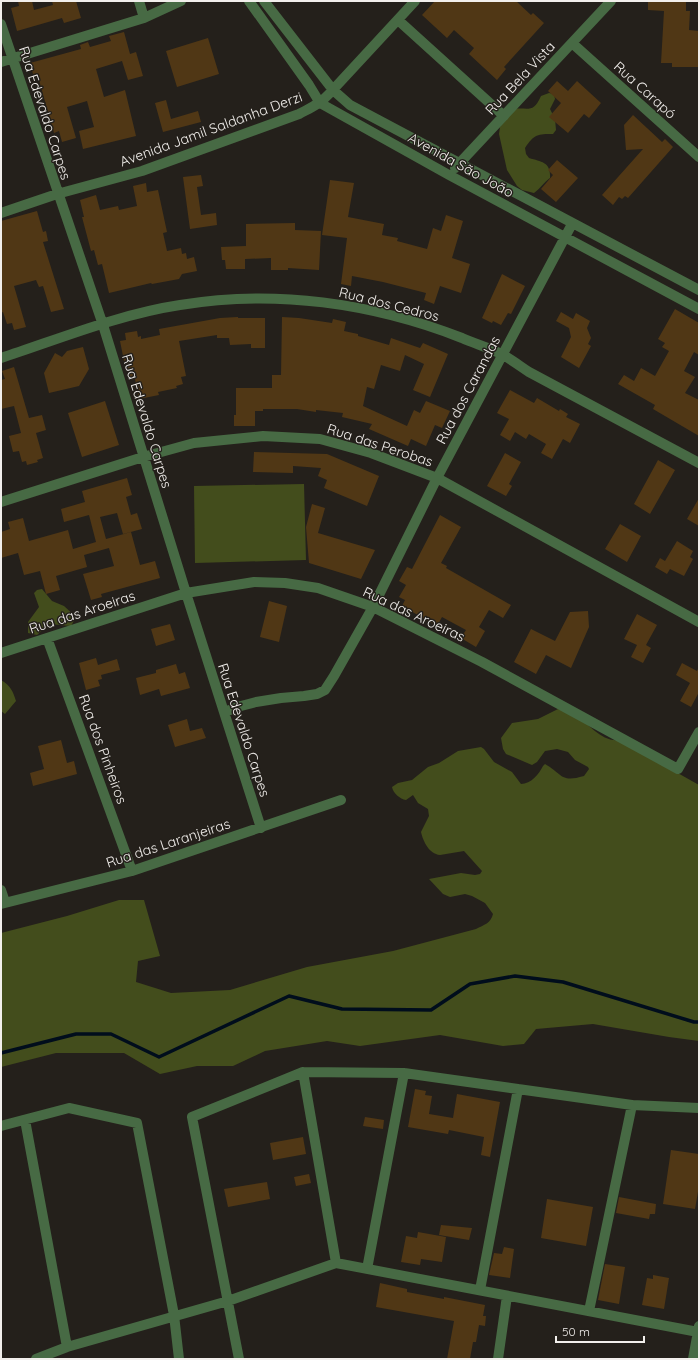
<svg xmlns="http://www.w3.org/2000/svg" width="700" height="1360" font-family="Quicksand,sans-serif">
  <rect width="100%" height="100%" fill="#24201b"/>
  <path fill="#434d1c" d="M549,93L554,94L555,99L550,109L555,119L556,130L553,134C538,134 534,134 525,148L526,154L529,158C542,162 551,162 550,178C544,182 540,189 534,193L522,190L517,186L507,170L499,134L500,127L513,109C529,107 533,114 541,96Z
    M304,484L306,560L195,563L194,486Z
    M42,589L52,601L64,606L76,617L71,626L49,624L37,635L28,633V622L39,607L34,593L37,590Z
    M1,680C10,685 13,691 16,701L5,714L1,711Z
    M558,709C564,711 570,713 576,716C590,724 601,742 619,740L699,785V1041L669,1037L593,1024L536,1029L524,1044L503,1046L440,1035L360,1046L327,1041L265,1051L233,1066H197L160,1074L124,1053H56L1,1067V933L67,916L119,900H144L160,956L138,961L136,982L171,993L230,990L307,967L393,951L476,929C484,925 491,923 493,914L485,903L472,896L465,894L450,897L443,894L429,879L461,873L475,875L480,874L482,871L464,851L440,855C429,854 423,841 421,832L429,816L428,809L418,803L413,795L406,800C400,799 393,793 392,787L398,783L412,780L428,767L439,763L458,751L481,747L484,749L494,762L512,772L521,784C531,784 539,774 543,766L545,764C563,774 560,783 584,776L589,769L588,767L575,760L568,752L557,749L545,751L537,762L532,765L506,754L503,749L501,738L512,723L538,719Z"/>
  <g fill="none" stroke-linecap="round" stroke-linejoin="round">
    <path stroke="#000d1c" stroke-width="3.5" d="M1,1053L76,1034H111L159,1057L289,996L342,1009L431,1010L470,984L515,976L563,982L694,1022H699"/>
  </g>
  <path fill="#503715" d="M18,1H32L34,10L53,5L52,1H76L81,18L64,23L62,18L17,31L11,8L19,6Z
    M435,1H516L531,15L533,13L544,23L504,67L506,69L497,80L469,54L474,48L454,30L447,38L422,15Z
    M648,1H686V11H690L689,30L699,31V67H672V63H661L664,11L648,10Z
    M124,32L130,54L136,52L143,76L128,80L122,61L96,69L104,97L125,90L136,136L83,149L79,131L94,127L87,101L67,107L76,138L62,142L59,131L54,133L37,73L33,74L30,63L81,49L80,45L88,42L90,47L111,41L109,36Z
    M208,38L219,74L177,87L166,51Z
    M557,81L568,91L577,81L601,103L589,118L584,114L568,133L549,117L561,103L548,91Z
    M166,100L171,119L198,111L201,122L163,132L155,103Z
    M633,115L662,142L665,139L673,147L628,198L625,196L622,199L619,197L613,205L602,195L643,149L626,150L624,125Z
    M557,160L578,178L556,202L541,189L553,175L548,170Z
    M201,175L203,186L197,187L201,215L216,213L217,225L190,229L183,177Z
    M330,180L354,183L348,217L384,224L382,235L398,238L397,241L427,249L433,228L441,231L446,215L463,221L452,258L470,264L461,293L440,286L434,304L424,300L426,293L383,282L352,276L351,286L341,284L347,238L322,235Z
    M146,183L147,192L158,190L167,232L163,233L167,251L181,248L182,254L186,253L187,259L194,257L197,271L182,274L179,279L152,284L151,283L109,293L102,264L98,265L94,250L91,251L82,217H84L80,200L96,195L100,210L118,206L119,210L137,206L133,186Z
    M37,211L43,232L46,231L48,241L43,242L64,309L51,312L43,286L39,287L36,280L14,286L26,327L14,330L12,323L7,324L3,312L1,313V221Z
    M295,223V230L321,231L319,270L288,268V270H271V258L245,259V269H226L225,260H222L221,247L246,246V224Z
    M502,274L525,286L511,314L508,313L501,325L493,321L492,323L482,318Z
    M675,309L699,323V355L694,352L684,371L695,377L685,393L699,400V436L653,409L655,405L618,384L624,375L634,381L641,368L655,376L669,351L662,347L665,343L658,339Z
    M561,312L573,319L576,313L590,321L587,328L591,338L588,344L591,346L579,368L561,357L571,337L569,328L556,321Z
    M238,317V318H265V348H251V344L230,345L229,338H217V335L179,341L186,376L181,377L183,384L176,386L177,388L158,392L159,395L139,399L135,379L130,380L126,360L124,361L120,341L126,340L125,333L137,331L138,337L141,336V339L160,335L159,329L220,318Z
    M282,317L299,318L332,323L333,319L346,322L344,331L358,334V336L389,345L391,338L420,348L423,343L448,354L430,397L413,390L424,364L405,355L400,371L381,365L374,389L367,387L363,406L407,426L414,410L420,413L426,401L450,411L442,428L435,425L426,446L411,439L408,446L369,429L372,424L342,417L343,413L316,410V412L297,409H263V411H255V426H234V415H236V388H272V375H281Z
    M83,347L89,369L79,386L49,393L44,373L55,353L62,357L67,351Z
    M14,367L29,418L42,415L46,430L36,433L43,458L37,460L38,462L27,465L26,461L22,462L19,451L13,452L9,436L21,433L14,406L1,409V380L5,379L2,371Z
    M510,390L534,403L537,398L559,411L560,409L568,414L566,417L580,424L570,443L563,439L552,459L541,453L546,444L529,434L526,439L515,432L510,441L500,435L509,419L497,413Z
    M105,401L119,445L82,457L68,413Z
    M254,452L327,454L379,476L367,506L324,488L327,480L318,476L321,468L293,466V473L253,472Z
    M505,453L521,462L509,484L512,486L506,496L487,486Z
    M658,460L675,470L650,514L634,504Z
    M127,478L132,495L126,497L131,515L137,513L142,529L123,534L117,513L100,517L106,539L131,532L140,565L155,561L160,578L101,594L102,597L91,600L83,574L114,566L109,548L84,555L87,567L56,576L60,590L46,594L40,571L24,575L18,553L1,558V532L10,529L8,522L23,518L29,541L68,530L73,549L96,542L89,515L64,522L61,509L85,502L82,491Z
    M699,498V526L687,519Z
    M312,504L325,508L318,533L375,550L361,579L309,563L306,527Z
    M440,515L461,527L441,563L447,566L446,568L511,605L503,618L489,610L479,627L485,631L476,647L461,638L466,630L442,617L437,626L402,606L405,600L399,597L406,585L399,581L407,567L412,569Z
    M620,524L641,536L627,562L605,549Z
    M677,541L693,551L690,557L693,559L684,576L670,569L667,574L655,567L660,558L665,561Z
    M269,601L287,606L279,642L260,637Z
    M588,611L589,627L571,668L546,655L536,674L514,662L531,629L555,641L570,612Z
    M637,614L657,625L646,645L651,648L643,663L631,657L637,645L624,639Z
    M170,624L175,640L156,646L151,629Z
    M96,658L98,665L117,659L120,670L101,675L102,679L98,680L100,686L86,690L79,663Z
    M682,663L697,671L699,667V692L691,707L680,701L690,683L676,675Z
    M176,664L179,674L185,672L190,688L161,696L159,689L140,695L136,678L156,673V670Z
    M187,719L190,731L202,728L206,738L175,747L168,725Z
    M61,740L67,763L74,761L77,774L33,786L30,773L44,769L38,746Z
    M415,1089L426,1091L425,1095L432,1096L429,1114L453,1118L457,1094L500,1102L490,1157L481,1155L484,1137L449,1130L448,1134L408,1127Z
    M365,1117L384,1120L383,1129L363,1126Z
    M303,1137L306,1154L273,1160L270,1143Z
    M671,1150L699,1154V1186L695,1209L663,1204Z
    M309,1174L311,1183L296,1186L294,1177Z
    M267,1182L270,1199L228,1207L224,1189Z
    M619,1197L656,1204L655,1214H650L649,1219L616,1213Z
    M547,1199L593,1207L586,1246L541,1238Z
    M441,1225L472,1228L469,1240L439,1235Z
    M418,1232L446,1237L442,1262L421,1259L420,1265L401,1262L406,1236L417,1238Z
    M504,1247L514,1249L510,1278L489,1275L494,1253L502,1254Z
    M605,1264L625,1267L619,1304L598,1300Z
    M653,1275L669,1278L664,1309L642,1305L647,1278L653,1279Z
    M380,1283L407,1289V1292L444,1299V1297L485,1305L483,1316H486L485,1326L479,1325L476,1342H473L470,1359H447L454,1321L376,1307Z"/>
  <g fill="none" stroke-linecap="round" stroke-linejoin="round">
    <path stroke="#476a44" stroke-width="10" d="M139,1L144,18
      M249,1L309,85L320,103L449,175L699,309
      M264,1L333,90L350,105L699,290
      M398,20L504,116
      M1,24L103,325L186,593L261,828
      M572,43L699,157
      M1,62L144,18L181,1
      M455,168L611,1
      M1,213L57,194L142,171L299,114C310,108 320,104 329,94L415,1
      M1,358C59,339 120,314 180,305C274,289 373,303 462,338C475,344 491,348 503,355C512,360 520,366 529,372L699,463
      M1,502L143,457L194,443L263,436L320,439L371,453L437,478L699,622
      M47,638L132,871
      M1,653L186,593L254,582L285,583L318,588L373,607L482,662L678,769L699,732
      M224,712L241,706L256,702L281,698L304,696L317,694L325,690L334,676L373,607L437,478L572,224
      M1,890L5,902
      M1,904L132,871L341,800
      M303,1072L336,1263
      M25,1120L67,1347
      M1,1126L69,1108L137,1123L174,1315L179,1359
      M367,1269L404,1073
      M480,1290L518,1089
      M589,1311L632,1105
      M36,1359L67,1347L228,1301L336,1263L698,1332
      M239,1359L192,1117L303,1072L404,1073L632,1105L699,1108
      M498,1359L507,1296
      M693,1359L699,1326"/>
  </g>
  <g text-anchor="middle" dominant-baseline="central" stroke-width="3" stroke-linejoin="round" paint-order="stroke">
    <g font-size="14" fill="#f2efec" stroke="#24201b">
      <text transform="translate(520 78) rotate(-47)">Rua Bela Vista</text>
      <text transform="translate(645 90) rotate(42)">Rua Carapó</text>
      <text transform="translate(45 113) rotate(72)">Rua Edevaldo Carpes</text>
      <text transform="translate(211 129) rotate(-20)">Avenida Jamil Saldanha Derzi</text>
      <text transform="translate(461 165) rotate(29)">Avenida São João</text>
      <text transform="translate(389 304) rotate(14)">Rua dos Cedros</text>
      <text transform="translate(468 390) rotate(-62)">Rua dos Carandas</text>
      <text transform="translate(147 421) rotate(73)">Rua Edevaldo Carpes</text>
      <text transform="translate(380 445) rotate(18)">Rua das Perobas</text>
      <text transform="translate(82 612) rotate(-18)">Rua das Aroeiras</text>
      <text transform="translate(414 614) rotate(25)">Rua das Aroeiras</text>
      <text transform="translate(244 730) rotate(72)">Rua Edevaldo Carpes</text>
      <text transform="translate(103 749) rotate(70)">Rua dos Pinheiros</text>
      <text transform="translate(168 843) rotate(-18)">Rua das Laranjeiras</text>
    </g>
  </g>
  <rect width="700" height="1360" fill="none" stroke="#f2efec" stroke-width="4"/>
  <path d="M556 1336v6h88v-6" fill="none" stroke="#f2efec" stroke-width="2"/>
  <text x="562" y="1336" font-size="12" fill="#f2efec" stroke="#24201b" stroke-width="3" paint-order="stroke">50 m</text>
</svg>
